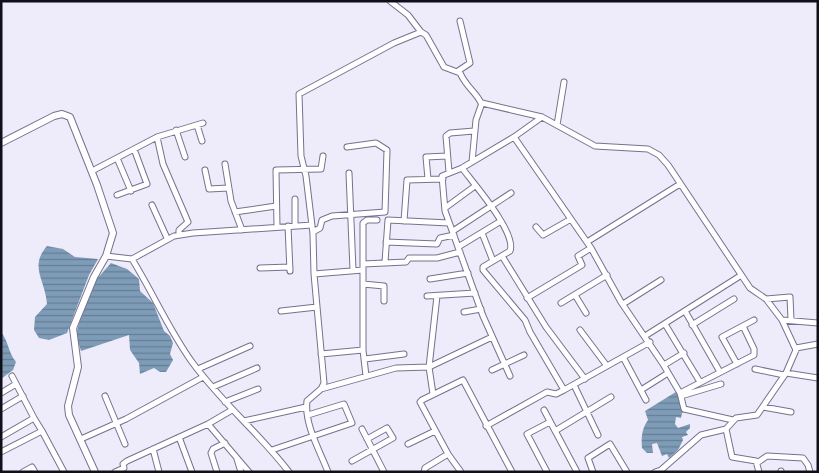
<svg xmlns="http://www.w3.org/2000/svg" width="819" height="473" font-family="'PT Sans Narrow',sans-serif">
  <defs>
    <pattern id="water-rules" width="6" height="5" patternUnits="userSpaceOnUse" patternTransform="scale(1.25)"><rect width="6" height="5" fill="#7e9cb7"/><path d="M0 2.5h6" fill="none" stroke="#667e94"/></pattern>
  </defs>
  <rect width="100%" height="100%" fill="#eeebfa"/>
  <path fill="url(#water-rules)" d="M47,246L63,249L75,257L98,259L89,275L67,333L49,340L39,338L34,330L35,317L47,304C45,279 29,267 47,246Z
    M111,263L127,269L139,279L140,291L153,303L164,331L170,336L173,343L170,354L173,360L166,372H160L154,368L140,374L139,363L130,350L129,335L81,351L76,335L80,319L95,281Z
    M1,332C8,340 8,352 16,362L13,370L1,379Z
    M679,390L685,407L690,410L682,413L681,418L676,417L675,424L678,428L690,424V428L686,432L688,435L682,437L683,440L678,450L669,458L667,454L662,456L657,443L652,444L653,453H647L642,448C641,438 642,428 648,420L645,411Z"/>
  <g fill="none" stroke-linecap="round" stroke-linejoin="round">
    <defs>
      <path id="minor" d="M390,1L408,15L421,32
        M458,71L470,63L460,21
        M197,125L202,141
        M557,125L564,82
        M176,130L185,157
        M157,137L163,164L188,222L179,230V235
        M514,137L591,248L621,302L663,364L680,393L684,409L733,420
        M117,158L131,191
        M472,162L476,120L482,103L542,117L595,146L648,149L659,155L668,165L750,288L766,299L782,320L818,323
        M225,164L231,201L242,230
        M462,168C474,184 517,233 510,251L483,267V270L525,320L530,332L564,390
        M205,170L209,189L228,188
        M92,171L157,137L203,123
        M449,172L446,136L450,133L474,131
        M349,173L353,270
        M428,179L426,157L447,156
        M117,195L147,184L134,149
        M295,199V225
        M152,205L167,238
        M445,208L475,186
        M235,212L276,206
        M404,221L407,180L443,179
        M288,226L290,271
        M277,227L276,170L321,169L323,156
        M536,227L543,235L571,219
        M453,231L511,193
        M313,232L320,228L322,220L332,216L385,212L387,150L376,143L347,147
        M482,233L493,261
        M386,242L437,244L440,238L454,235
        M587,242L680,184
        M458,247L501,221
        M106,256L132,259C153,293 169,330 192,362C221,402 259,433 289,472
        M502,256L546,327L585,379
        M132,259L174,236L193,233L312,225
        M385,262L388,220L449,223
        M363,264L406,262L409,258H437L460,252
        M260,268L290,267
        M314,274L363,270
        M430,279L468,273
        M363,284L384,286V301
        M575,295L586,313
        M427,296L475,293
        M527,298L582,265L578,256L591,248
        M766,299L790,297L791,320
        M561,303L607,275
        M623,304L661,280
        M281,311L317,307
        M685,311L720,372
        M464,312L481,309
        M665,324L700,382
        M692,325L734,299
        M580,330L607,366
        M645,336L740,276
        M796,348L818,344
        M321,354L363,350
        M623,357L646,400
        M365,359L404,354
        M737,364L722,337L754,320
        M664,365L684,353
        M198,369L250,346
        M755,369L784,375
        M492,370L524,355
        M786,373L818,378
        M366,376L363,350V223L367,220H377
        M510,376L483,316L445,211L442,176L462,168L514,137L542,117
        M574,385L598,435
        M213,387L257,368
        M321,389L396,368L429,367L492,337
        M641,390L668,373
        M1,393L16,384
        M680,393L754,355V349L743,326
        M433,394L429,367L437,296
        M105,396L125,444
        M681,396L721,384
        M225,402L258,389
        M763,407L791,412
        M1,409L23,396
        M544,410L577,472
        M34,418L42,431
        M244,421L306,407
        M208,424L249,472
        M486,426L547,392L556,394L564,390L650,342
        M362,429L384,472
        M726,429L736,418L757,415L786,373L796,350L782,320
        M555,431L611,397
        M1,437L34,418L12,376
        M179,437L192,472
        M81,439L126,419L203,377
        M408,444L435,431
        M153,449L159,472
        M272,450L352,423L344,404L308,415
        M1,452L42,431L64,472
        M237,459L241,472
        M352,461L393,438L387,428L367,439
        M757,463L767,456L803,458L808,465L810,472
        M23,472L32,467L35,472
        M115,472L124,468L123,464L127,461L208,424L232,410
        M217,472L211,453L213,449L225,443
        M328,472C320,451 304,424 307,401L321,389L324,383L314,274L313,234L306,176L301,156L299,94L394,43L421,32L426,35L444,67L460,73C467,88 476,92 481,103
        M424,472L425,468L448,454
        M461,472L448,454L420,402L422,400L463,380L512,472
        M547,472L527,434L550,422
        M593,472L588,458L610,444L627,472
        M655,472L661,470L701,435L726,429L732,457L756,461L759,472
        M781,472V471"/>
      <path id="tertiary" d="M1,143L54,116L62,114L70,117L97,185L113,233L106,256L94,277L73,328L78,367L68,406L69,415L95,472"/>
    </defs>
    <use href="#minor" stroke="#777190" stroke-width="7"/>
    <use href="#tertiary" stroke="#777190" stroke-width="8"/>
    <use href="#minor" stroke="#fff" stroke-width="5"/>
    <use href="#tertiary" stroke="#fff" stroke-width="6"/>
  </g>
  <rect width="819" height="473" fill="none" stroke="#100e1a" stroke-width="5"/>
</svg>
